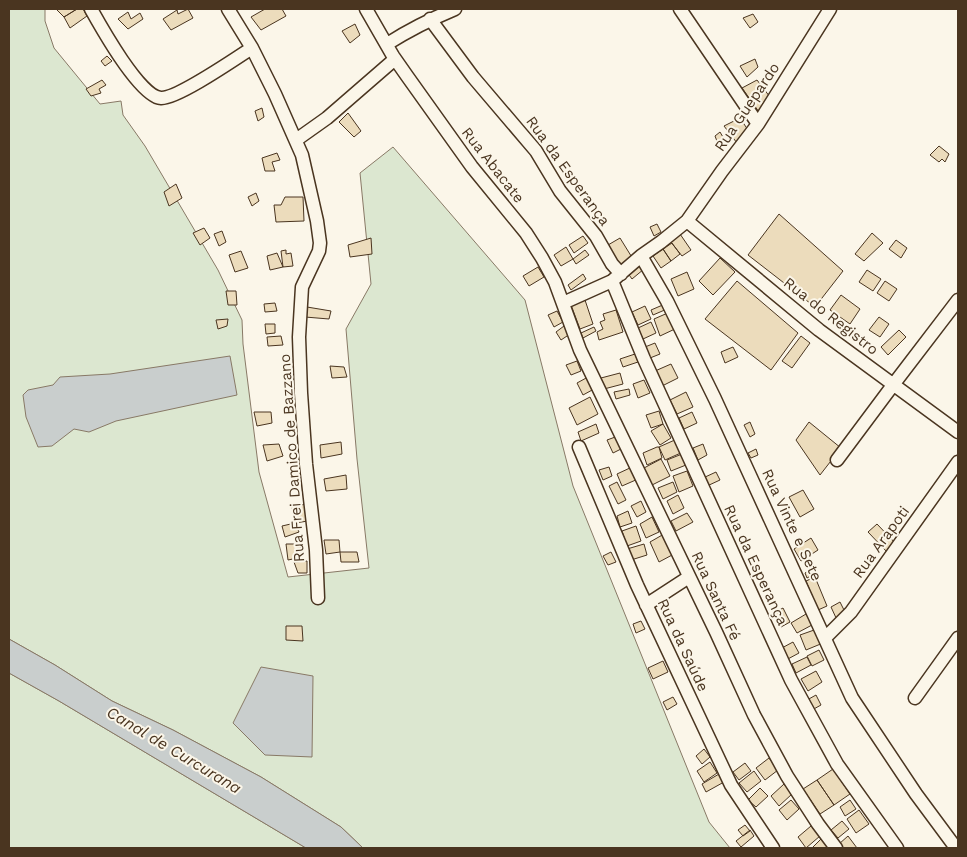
<svg xmlns="http://www.w3.org/2000/svg" width="967" height="857" font-family="'Work Sans',sans-serif">
  <rect width="100%" height="100%" fill="#fbf6e9"/>
  <path fill="#dce7d0" stroke="#887966" d="M9,9H45V21L54,48L100,104L121,101L123,115L145,146L218,270L242,320L243,344L259,472L288,577L369,568L357,459L346,329L371,284L360,173L393,147L525,300L573,486L709,822L730,848H363L341,827L261,777L173,730L112,701L55,665L9,639Z
    M9,673L59,701L306,848H9Z"/>
  <path fill="#c9cecd" stroke="#887966" d="M230,356L237,395L116,421L89,432L74,429L52,446L38,447L26,417L23,395L28,390L53,385L60,377L110,374Z
    M9,639L55,665L112,701L173,730L261,777L341,827L363,848H306L59,701L9,673Z
    M261,667L313,676L312,757L265,755L233,723Z"/>
  <path fill="#ecdcbc" stroke="#4a3520" d="M59,9H77L64,17L57,10Z
    M77,9H83L87,16L70,28L64,17Z
    M188,9L193,18L171,30L163,19L177,10L178,14Z
    M265,9H282L286,16L261,30L251,17Z
    M128,12L131,19L140,13L143,19L128,29L118,19Z
    M753,14L758,22L750,28L743,18Z
    M355,24L360,35L350,43L342,31Z
    M107,56L112,61L105,66L101,61Z
    M755,59L758,67L747,77L740,66Z
    M102,80L106,85L99,89L101,93L91,96L86,89Z
    M757,80L770,97L759,112L742,88Z
    M262,108L264,117L258,121L255,111Z
    M348,113L361,131L354,137L339,122Z
    M740,118L748,130L737,143L724,126Z
    M720,132L727,144L720,149L715,136Z
    M939,146L949,154L945,162L942,159L939,162L930,155Z
    M277,153L280,160L272,162L275,171H265L262,158Z
    M176,184L182,198L169,206L164,192Z
    M256,193L259,201L252,206L248,197Z
    M285,197H303L304,221L276,222L274,205H281Z
    M779,214L843,271L815,307L748,255Z
    M657,224L661,232L654,236L650,227Z
    M204,228L210,238L200,245L193,233Z
    M222,231L226,242L219,246L214,234Z
    M872,233L883,243L864,261L855,254Z
    M680,234L691,250L682,256L670,241Z
    M583,236L588,243L574,253L569,245Z
    M371,238L372,254L350,257L348,245Z
    M620,238L633,259L620,267L608,245Z
    M896,240L907,248L901,258L889,249Z
    M672,243L680,254L671,261L663,249Z
    M566,247L573,259L561,266L554,255Z
    M663,249L671,261L661,268L653,256Z
    M286,250V254L291,253L293,266L283,267L281,251Z
    M585,250L589,255L576,264L573,259Z
    M241,251L248,268L235,272L229,255Z
    M277,253L283,267L270,270L267,256Z
    M720,258L735,272L713,295L699,281Z
    M638,262L644,269L632,279L627,272Z
    M538,267L544,277L529,286L523,276Z
    M867,270L881,279L873,291L859,282Z
    M687,272L694,289L678,296L671,279Z
    M583,274L586,279L571,290L568,285Z
    M737,281L798,333L771,370L705,319Z
    M885,281L897,289L889,301L877,293Z
    M226,291H236L237,305H228Z
    M841,295L860,309L850,324L830,310Z
    M585,300L593,324L580,329L571,305Z
    M275,303L277,311L265,312L264,304Z
    M665,304L667,309L653,315L651,310Z
    M645,306L651,319L638,325L632,312Z
    M307,307L331,311L329,319L305,317Z
    M616,310L623,332L599,340L597,332L603,329L600,322L605,320L603,314Z
    M557,311L563,322L554,327L548,315Z
    M670,312L677,328L660,336L654,319Z
    M879,317L889,324L880,337L869,330Z
    M228,319L227,326L218,329L216,320Z
    M651,322L656,333L643,339L638,328Z
    M265,324H275V333L266,334Z
    M564,326L570,334L561,340L556,332Z
    M594,327L596,331L583,338L581,333Z
    M899,330L906,337L888,355L881,347Z
    M281,336L283,345L268,346L267,337Z
    M801,336L810,343L792,368L782,361Z
    M655,343L660,354L650,358L645,347Z
    M733,347L738,357L725,363L721,352Z
    M635,354L638,362L623,367L620,359Z
    M577,361L581,371L571,375L566,365Z
    M671,364L678,378L662,386L655,371Z
    M330,366L344,367L347,377L332,378Z
    M620,373L623,384L604,389L601,378Z
    M588,377L594,389L583,395L577,383Z
    M644,380L650,393L638,398L633,384Z
    M629,389L630,395L616,399L614,392Z
    M686,392L693,407L677,414L670,400Z
    M590,397L598,414L577,425L569,408Z
    M659,411L663,424L651,428L646,415Z
    M254,412H271L272,423L257,426Z
    M692,412L697,423L684,429L679,418Z
    M750,422L755,434L750,437L744,425Z
    M809,422L841,448L820,475L796,440Z
    M596,424L599,433L581,441L578,432Z
    M663,424L671,438L660,445L651,431Z
    M618,436L623,448L613,453L607,440Z
    M677,439L683,452L665,460L659,447Z
    M341,442L342,454L321,458L320,445Z
    M279,444L283,456L267,461L263,445Z
    M703,444L707,455L698,460L693,448Z
    M657,447H659L662,458L647,465L643,453Z
    M756,449L758,455L751,458L748,453Z
    M682,454L686,465L671,471L667,460Z
    M661,459L670,476L652,485L644,468Z
    M609,467L612,476L603,480L599,470Z
    M632,467L638,479L622,486L617,474Z
    M687,471L693,486L679,492L673,476Z
    M716,472L720,480L707,486L703,478Z
    M346,475L347,489L326,491L324,479Z
    M617,482L626,500L618,504L609,486Z
    M673,482L677,492L663,499L658,488Z
    M803,490L814,509L800,517L789,497Z
    M678,495L684,508L673,514L667,501Z
    M641,501L646,512L637,517L631,506Z
    M306,504L308,521L295,523L292,507Z
    M628,511L632,523L620,527L617,516Z
    M687,513L693,522L676,531L671,521Z
    M652,517L659,532L646,538L640,524Z
    M295,523L299,532L285,537L282,526Z
    M877,524L897,545L888,553L868,532Z
    M636,526L641,541L627,546L622,531Z
    M664,534L674,554L659,562L650,542Z
    M811,538L818,550L801,561L794,549Z
    M324,540H339L340,552L326,554Z
    M286,544H300L302,557L288,560Z
    M644,544L647,555L631,560L627,549Z
    M340,552H357L359,562H341Z
    M611,552L616,562L608,565L603,556Z
    M307,561V573H298L294,562Z
    M813,568L816,573L807,578L805,573Z
    M815,577L827,606L818,610L806,581Z
    M840,602L846,614L837,620L831,607Z
    M783,608L790,622L781,627L774,613Z
    M806,614L812,625L797,633L791,623Z
    M641,621L645,629L636,633L633,624Z
    M286,626H302L303,641L286,640Z
    M817,629L823,643L806,650L800,635Z
    M793,642L799,653L786,660L780,649Z
    M819,650L824,660L812,666L807,656Z
    M807,657L811,665L796,673L792,664Z
    M663,661L668,672L653,679L648,668Z
    M816,671L822,682L808,691L801,679Z
    M816,695L821,705L812,710L807,700Z
    M673,697L677,704L667,710L663,702Z
    M704,749L710,757L702,764L696,756Z
    M769,758L778,770L765,780L756,768Z
    M710,762L717,773L704,782L697,771Z
    M745,763L751,771L739,780L733,772Z
    M833,769L850,794L834,805L817,780Z
    M754,771L761,781L747,792L739,783Z
    M719,774L724,782L706,792L702,784Z
    M817,780L834,805L820,814L803,789Z
    M784,784L792,794L779,806L771,796Z
    M760,788L768,796L756,807L748,800Z
    M791,800L799,809L787,820L779,810Z
    M850,800L856,809L845,816L840,807Z
    M859,810L869,824L856,833L847,819Z
    M842,821L849,829L838,838L831,830Z
    M745,825L750,831L743,836L738,830Z
    M811,826L820,836L806,848L798,837Z
    M750,830L754,836L741,847L736,841Z
    M848,836L857,848H842L839,844Z
    M823,837L830,844L825,848H812Z"/>
  <g fill="none" stroke-linecap="round" stroke-linejoin="round">
    <defs>
      <path id="minor" d="M91,9C101,27 140,97 161,98C177,99 235,59 252,48
        M228,9L252,48L275,94L302,155L317,221L320,243L319,251L302,287L299,337L301,393L306,464L316,550L318,598
        M366,9L393,56L407,76L472,167L526,233L542,258L555,282L580,350L716,632L754,715L787,776L818,824L836,848
        M680,9L758,124
        M430,19L473,77L536,151L560,191L596,236L612,264L621,274
        M387,44C409,30 431,19 455,9
        M296,140L327,118L395,59
        M687,221L819,330L958,432
        M641,256L667,301L715,399L852,698L916,794L956,848
        M612,281L644,359L791,680L837,764L897,848
        M563,303L612,281L641,256L661,242L687,221L722,171L758,124L830,9
        M579,447L637,585L731,785L773,848
        M837,460L893,385L958,300
        M646,605L689,577
        M826,637L851,612L958,462
        M915,698L958,638"/>
    </defs>
    <use href="#minor" stroke="#4a3520" stroke-width="15"/>
    <use href="#minor" stroke="#fbf6e9" stroke-width="12"/>
  </g>
  <g text-anchor="middle" dominant-baseline="central" stroke-width="4" stroke-linejoin="round" paint-order="stroke">
    <g font-size="15" fill="#4a3520" stroke="#fbf6e9">
      <text transform="translate(747 107) rotate(-56)">Rua Guepardo</text>
      <text transform="translate(493 165) rotate(52)">Rua Abacate</text>
      <text transform="translate(568 171) rotate(54)">Rua da Esperança</text>
      <text transform="translate(831 316) rotate(38)">Rua do Registro</text>
      <text transform="translate(292 458) rotate(-94)">Rua Frei Damico de Bazzano</text>
      <text transform="translate(792 525) rotate(65)">Rua Vinte e Sete</text>
      <text transform="translate(881 542) rotate(-54)">Rua Arapoti</text>
      <text transform="translate(756 565) rotate(65)">Rua da Esperança</text>
      <text transform="translate(716 596) rotate(65)">Rua Santa Fé</text>
      <text transform="translate(683 645) rotate(65)">Rua da Saúde</text>
    </g>
    <g font-size="16" font-style="italic" fill="#4a3520" stroke="#fbf6e9">
      <text transform="translate(174 750) rotate(31)">Canal de Curcurana</text>
    </g>
  </g>
  <rect width="967" height="857" fill="none" stroke="#4a3520" stroke-width="20"/>
</svg>
